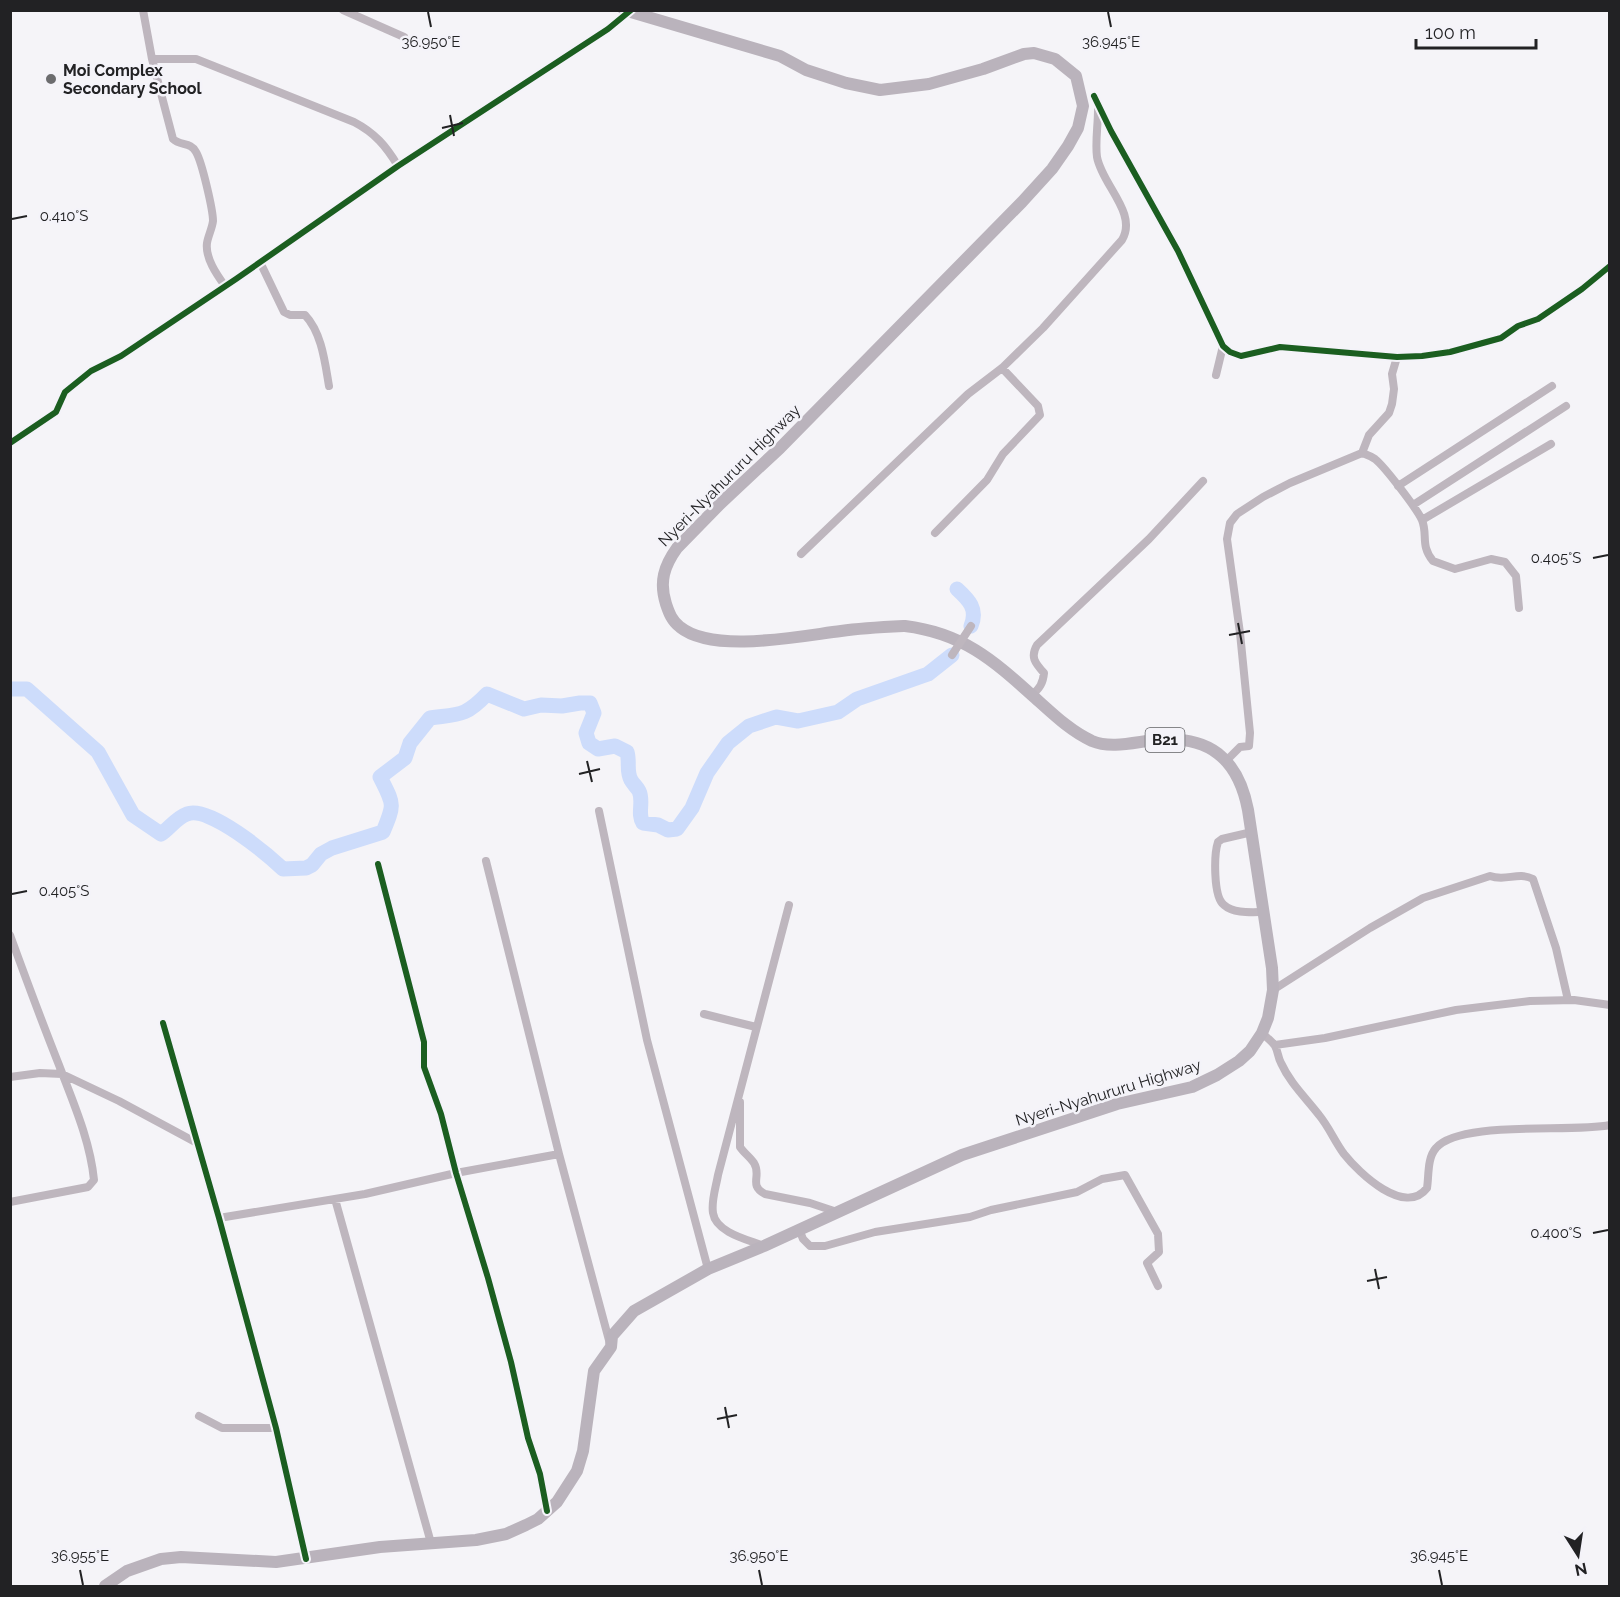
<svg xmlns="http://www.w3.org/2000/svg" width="1620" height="1597" font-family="Raleway,sans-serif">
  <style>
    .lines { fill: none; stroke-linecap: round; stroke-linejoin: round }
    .river { stroke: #cddcfb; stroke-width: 15 }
    .minor { stroke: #beb6be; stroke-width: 8 }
    .highway { stroke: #bab3bc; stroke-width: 12 }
    .minor-bridge { stroke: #beb6be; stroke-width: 8 }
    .cycleway-casing { stroke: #f4f3f9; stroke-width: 10 }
    .cycleway { stroke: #1b5e20; stroke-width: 6 }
    .ticks { fill: none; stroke: #222224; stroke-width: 2 }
    .poi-dot { fill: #6c6c6e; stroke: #f4f3f9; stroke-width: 2 }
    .labels { text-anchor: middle; stroke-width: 5; stroke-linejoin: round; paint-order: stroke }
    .shield { fill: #f4f3f9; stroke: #616164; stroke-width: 1.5 }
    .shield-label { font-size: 15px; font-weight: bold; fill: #222224 }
    .poi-label { font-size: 16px; font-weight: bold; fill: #222224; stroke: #f4f3f9; text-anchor: start }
    .street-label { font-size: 16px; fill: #222224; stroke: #f4f3f9 }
    .ticks-label { font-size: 15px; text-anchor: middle; fill: #222224; stroke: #f4f3f9; stroke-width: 5; stroke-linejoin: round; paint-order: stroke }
  </style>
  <rect width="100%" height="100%" fill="#f5f4f8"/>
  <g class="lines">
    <path class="river" d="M957,589C969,600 978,609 971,626
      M10,689H27L98,752L133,815L161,834C170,828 176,818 187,814C209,805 267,854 283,869L306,868L312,865L321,854L332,848L383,832C395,803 394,805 380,777L405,758L410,743L430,718C459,714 465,717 487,694L524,709L541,705L562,706L580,703H590L594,713L586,733L589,743L598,749L615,746L627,752C630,762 626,771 631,780C633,784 637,787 639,791C644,801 637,814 643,823L658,825L668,830L677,829L692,808L707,773L728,743L749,726L776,717L798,721L838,712L857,699L928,674L952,655"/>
    <path class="minor" d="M143,10L152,59H196L354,122C375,133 386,146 398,166
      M343,10L404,37
      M152,59L173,139C180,146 191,142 196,152C202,162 213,210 213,221C212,229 208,236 207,243C205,258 217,275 225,286
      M1094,96L1111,131L1178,251L1223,346L1230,352L1241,356L1280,347L1397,357L1422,356L1450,352L1501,338L1518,326L1538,319L1582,289L1610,266
      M260,262L284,312L290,315H305C322,333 325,363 329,386
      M1397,357L1392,374L1394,389L1392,404L1389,413L1369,435L1362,453C1367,455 1371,456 1375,459C1385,467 1417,509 1422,520C1428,535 1420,545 1433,561L1455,569L1491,559L1505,562L1516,576L1519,608
      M1216,375L1223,346
      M10,443L56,412L65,392L91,371L121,356L236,279L398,166L608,29L631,10
      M1398,486L1552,386
      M1413,505L1566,406
      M1422,520L1551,444
      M935,533L987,480L1003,454L1040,415L1038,406L1002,368
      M801,554L968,394L1002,368L1043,328L1122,240C1138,213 1102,185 1097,157C1095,142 1098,126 1098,110
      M1032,695C1040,688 1043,683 1044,673C1035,663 1030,657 1037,645L1149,539L1203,481
      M1226,761L1240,747L1249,746L1250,733L1240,633L1227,539L1230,523L1237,514L1263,497L1290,483L1362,453
      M599,811L647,1040L708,1269
      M1252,832L1222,839L1218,842C1214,854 1213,897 1224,905C1234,914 1252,912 1265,912
      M486,861L559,1154L610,1344
      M378,864L424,1042V1067L441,1114L456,1173L488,1278L511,1362L528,1438L540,1474L547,1511
      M10,935C26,979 42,1022 59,1065C73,1102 90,1140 94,1180L88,1187L10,1202
      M1273,990L1370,928L1423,898L1490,876C1506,882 1518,871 1533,879L1556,948L1568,1000
      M704,1014L756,1027
      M163,1023L219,1218L276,1428L306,1559
      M1262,1033C1266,1037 1272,1041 1275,1046C1278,1051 1278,1058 1281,1063C1290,1083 1306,1098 1319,1115C1329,1127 1335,1142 1344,1154C1359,1173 1405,1217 1427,1188C1429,1176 1427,1158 1436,1148C1460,1120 1570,1133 1610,1125
      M1275,1045L1325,1038L1456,1010L1530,1001L1574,1000L1610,1005
      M10,1077L40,1073L62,1074L119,1101L197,1143
      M740,1102V1147C744,1153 750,1157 754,1163C762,1176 748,1185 765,1194L810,1203L837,1212
      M335,1199L431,1543
      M219,1218L365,1194L456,1173L559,1154
      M799,1229L803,1239L810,1246H825L875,1232L970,1217L991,1210L1077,1192L1102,1179L1125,1175L1158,1234L1159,1252L1147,1263L1158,1286
      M764,1246C749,1240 716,1233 713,1213C711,1201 716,1187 718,1175L789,905
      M199,1416L222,1428H276"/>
    <path class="highway" d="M105,1586L127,1571L161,1559L181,1557L276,1562L380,1547L476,1540L506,1534L526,1525L538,1519L557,1502L577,1471L583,1451L594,1371L611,1347L612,1336L634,1311L708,1269L764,1246L962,1155L1117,1104L1192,1087L1217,1075L1239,1061L1250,1051L1262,1033L1268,1018L1273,990L1272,968L1248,810C1238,758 1209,735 1155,740C1135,742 1111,749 1092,741C1070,731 1052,713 1034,697C992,659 962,633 905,626C884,627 862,628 841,631C800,636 713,654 680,627C672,621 669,613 666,604C659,582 664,566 677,548L721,503L780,448L1022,202L1052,169L1068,146L1078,128L1083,106L1076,76L1055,59L1034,53L1024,54L983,69L929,84L880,90L846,83L806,70L780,56L624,10"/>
    <path class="minor-bridge" d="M952,655L971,626"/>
    <defs>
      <path id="cycleway" d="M1094,96L1111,131L1178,251L1223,346L1230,352L1241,356L1280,347L1397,357L1422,356L1450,352L1501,338L1518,326L1538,319L1582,289L1610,266
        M10,443L56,412L65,392L91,371L121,356L236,279L398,166L608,29L631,10
        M378,864L424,1042V1067L441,1114L456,1173L488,1278L511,1362L528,1438L540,1474L547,1511
        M163,1023L219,1218L276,1428L306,1559"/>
    </defs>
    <use href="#cycleway" class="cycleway-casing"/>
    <use href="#cycleway" class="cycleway"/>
  </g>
  <path class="ticks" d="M428,12L431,27M1108,12L1111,27M450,115L454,136M442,128L463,123M12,219L27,216M1593,558L1608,555M1238,623L1242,644M1229,635L1250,631M587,761L592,782M579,774L600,769M12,894L27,891M1593,1233L1608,1230M1375,1269L1379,1289M1367,1281L1387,1277M725,1407L729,1428M717,1419L737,1415M80,1570L83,1585M759,1570L762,1585M1439,1570L1442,1585"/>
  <circle class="poi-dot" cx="51" cy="79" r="6"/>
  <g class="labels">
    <rect class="shield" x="1145.5" y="728" width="39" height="24" rx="4.5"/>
    <g class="shield-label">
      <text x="1165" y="745">B21</text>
    </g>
    <g class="poi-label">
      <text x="63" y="76">Moi Complex<tspan x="63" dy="18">Secondary School</tspan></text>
    </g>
    <g class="street-label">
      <text transform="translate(729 475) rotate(-45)" y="6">Nyeri-Nyahururu Highway</text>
      <text transform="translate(1108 1092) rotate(-17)" y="6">Nyeri-Nyahururu Highway</text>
    </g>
  </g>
  <g class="ticks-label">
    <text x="431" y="47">36.950°E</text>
    <text x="1111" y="47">36.945°E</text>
    <text x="64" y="221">0.410°S</text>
    <text x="1556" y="563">0.405°S</text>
    <text x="64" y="896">0.405°S</text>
    <text x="1556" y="1238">0.400°S</text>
    <text x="80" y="1561">36.955°E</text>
    <text x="759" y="1561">36.950°E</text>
    <text x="1439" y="1561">36.945°E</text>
  </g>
  <rect width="1620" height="1597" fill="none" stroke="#222224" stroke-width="24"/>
  <g transform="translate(1578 1555) rotate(168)" stroke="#f4f3f9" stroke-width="4.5" paint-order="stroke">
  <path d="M0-4.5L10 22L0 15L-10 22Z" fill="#222224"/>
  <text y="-9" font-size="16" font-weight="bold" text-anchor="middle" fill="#222224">N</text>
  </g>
  <path d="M1416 39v9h120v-9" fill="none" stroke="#222224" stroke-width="3"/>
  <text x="1425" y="39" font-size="18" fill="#222224" stroke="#f4f3f9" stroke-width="4.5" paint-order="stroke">100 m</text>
</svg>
